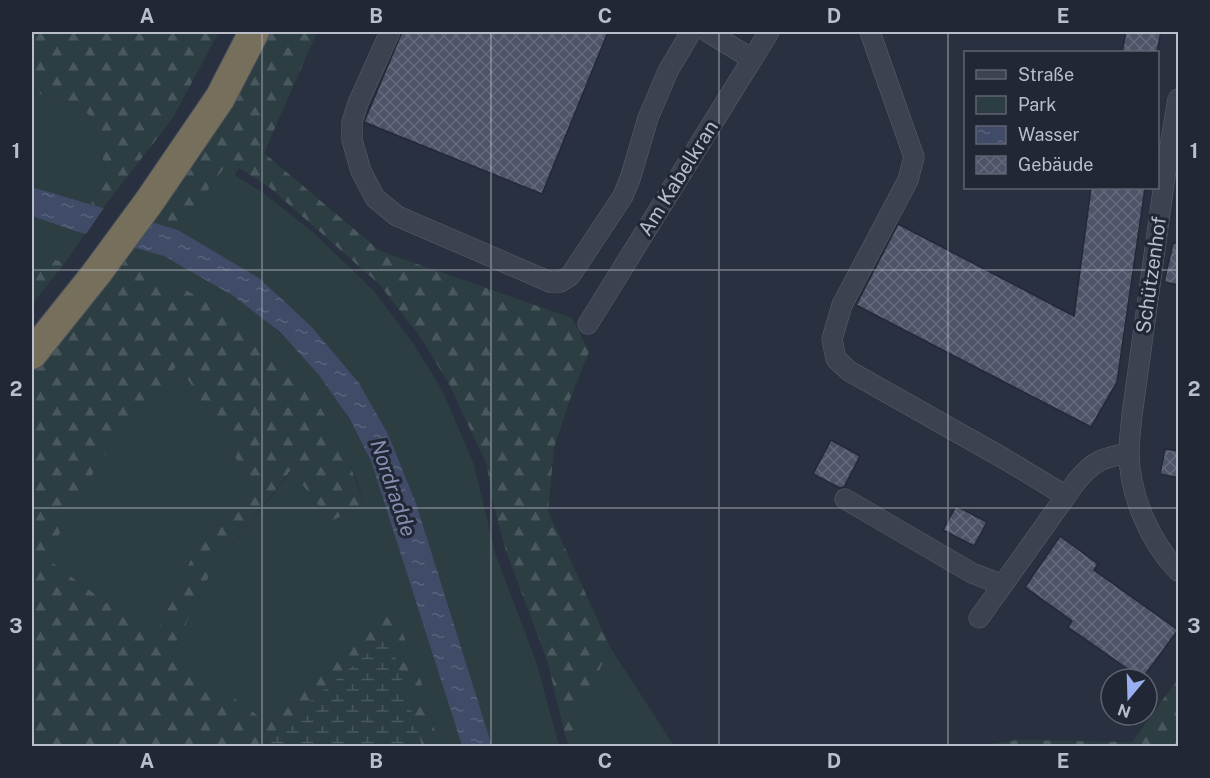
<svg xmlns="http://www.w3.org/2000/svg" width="1210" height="778" font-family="'Public Sans',sans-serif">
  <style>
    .green { fill: #2c3e42 }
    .forest { fill: url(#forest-firs); fill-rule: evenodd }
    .wetland { fill: url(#wetland-marsh) }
    .water { fill: url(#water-ripples) }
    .pier { fill: #293040 }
    .building { fill: url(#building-cross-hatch); stroke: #242938; stroke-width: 1.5 }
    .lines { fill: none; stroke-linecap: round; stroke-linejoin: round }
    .minor-casing { stroke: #5b606e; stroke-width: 21 }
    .highway-casing { stroke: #484d5b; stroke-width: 32 }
    .minor { stroke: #3d4250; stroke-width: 20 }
    .highway { stroke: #756f5b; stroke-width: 30 }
    .grid { fill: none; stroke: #babeca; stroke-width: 1.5; stroke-opacity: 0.55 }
    .labels { text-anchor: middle; stroke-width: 6; stroke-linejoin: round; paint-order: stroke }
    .street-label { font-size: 20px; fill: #babeca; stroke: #222736 }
    .water-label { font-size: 21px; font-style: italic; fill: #8490af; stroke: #222736 }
    .neatline { fill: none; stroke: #babeca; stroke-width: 2 }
    .grid-label { font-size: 20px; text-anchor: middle; font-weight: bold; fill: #babeca }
  </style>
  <defs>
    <pattern id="forest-firs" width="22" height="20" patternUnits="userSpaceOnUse" patternTransform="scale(1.5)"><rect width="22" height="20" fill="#2c3e42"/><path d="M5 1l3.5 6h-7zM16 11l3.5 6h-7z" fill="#48585c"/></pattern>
    <pattern id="wetland-marsh" width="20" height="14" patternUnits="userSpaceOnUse" patternTransform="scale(1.5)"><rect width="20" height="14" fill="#2c3e42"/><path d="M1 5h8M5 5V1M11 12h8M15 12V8" fill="none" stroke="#48585c"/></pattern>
    <pattern id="water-ripples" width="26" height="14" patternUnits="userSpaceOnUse" patternTransform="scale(1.5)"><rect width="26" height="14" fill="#404b68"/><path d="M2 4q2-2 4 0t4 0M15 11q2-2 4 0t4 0" fill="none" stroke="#5a637c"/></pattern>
    <pattern id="building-cross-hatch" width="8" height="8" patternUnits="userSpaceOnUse" patternTransform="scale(1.5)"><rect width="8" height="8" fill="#4d5467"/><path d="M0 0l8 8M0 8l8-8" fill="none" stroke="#656b7b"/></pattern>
  </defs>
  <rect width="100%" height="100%" fill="#293040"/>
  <path class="green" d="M32,92L77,104L89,115L107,174L91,204L32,187Z
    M227,164L237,171L235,175L266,195L314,233L374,291L413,343L442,390L474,464L495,553L537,664L559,746H492L416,503L388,434L359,383L311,326L259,278L178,230Z
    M32,216L85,234L65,263L32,253Z
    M131,246C142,249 155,251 166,257C224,285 278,324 319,374C340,400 356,431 371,461L462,746H439L421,681L391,602L261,719L172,652L213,568L292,470L331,521L364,504L356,478L333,431L220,311L123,257Z
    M178,363L233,450L246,488L193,555L154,638L45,558L100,461Z
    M610,647L674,746H569L567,742Z"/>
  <path class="forest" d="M32,32H219L172,119L103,208L91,204L107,173L89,115L77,104L32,92Z
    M264,32H317L264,153L380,251L572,318L589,352L570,399L554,448L548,511L610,647L567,742L547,660L506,551L492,500L487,465L449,384L421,338L379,284L269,187L239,168L237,171L227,164L178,230L153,223L203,144Z
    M32,253L65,263L32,304Z
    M123,257C184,286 260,330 302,383C331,418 351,462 364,505L331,521L291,470L213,568L172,652L261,718L391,602L421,681L439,746H32V371ZM178,364L233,450L246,488L193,555L154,638L46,558L100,461Z
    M1178,679V746H978L1018,740L1132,742Z"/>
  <path class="wetland" d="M389,636L422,746H258L260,743Z"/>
  <path class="water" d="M32,187L178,230L259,278L311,326L359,383L388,434L416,503L492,746H462L371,461L349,418L319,375L280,332L232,295L164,256L75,231L32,216Z"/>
  <path class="pier" d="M106,205L149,218L127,248L84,237Z"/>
  <path class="building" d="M402,32H608L542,194L364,122Z
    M1126,32H1161L1157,52H1122Z
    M1091,188H1145L1117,382L1091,427L856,305L898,224L1074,316Z
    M1173,243H1179V285L1164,282Z
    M831,440L860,456L844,487L840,488L813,474Z
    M1165,449L1179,451V478L1160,474Z
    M956,506L987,522L974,546L943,530Z
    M1060,536L1098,564L1094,570L1178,630L1142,679L1068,627L1072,621L1025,587Z"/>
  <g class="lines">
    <defs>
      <path id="minor" d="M390,32L358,103L352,122V140L361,171L375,198L397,216L550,282H560L570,276L623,196L631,176L648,118L668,71L691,32
        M708,32L752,59
        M870,32L914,157L908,180L842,305L832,339L836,359L849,371L1003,458L1066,496
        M1178,99L1165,176L1132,415C1131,427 1129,440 1129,452C1129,494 1150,542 1178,571
        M588,324L769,32
        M845,499L972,573L1003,585
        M979,618L1076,482C1094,460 1102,458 1129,453"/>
      <path id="highway" d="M32,354L96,274L149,202L220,98L254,32"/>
    </defs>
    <use href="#minor" class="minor-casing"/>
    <use href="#highway" class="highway-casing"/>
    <use href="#minor" class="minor"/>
    <use href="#highway" class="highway"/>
  </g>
  <path class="grid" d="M262,32V746M491,32V746M719,32V746M948,32V746M32,270H1178M32,508H1178"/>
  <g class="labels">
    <g class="street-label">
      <text transform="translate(678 178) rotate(-58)" y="7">Am Kabelkran</text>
      <text transform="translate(1151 275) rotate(-82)" y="7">Schützenhof</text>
    </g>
    <g class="water-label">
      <text transform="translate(393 488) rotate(71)" y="7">Nordradde</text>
    </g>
  </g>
  <rect width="1210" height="778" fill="none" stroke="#222736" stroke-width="66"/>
  <rect x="964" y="51" width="195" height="138" fill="#222736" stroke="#5f6371" stroke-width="1.5"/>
  <rect x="976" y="70" width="30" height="9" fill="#3d4250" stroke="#5f6371" stroke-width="1.5"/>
  <text x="1018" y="81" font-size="18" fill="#babeca">Straße</text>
  <rect x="976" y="96" width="30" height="18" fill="#2c3e42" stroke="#5f6371" stroke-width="1.5"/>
  <text x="1018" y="111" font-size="18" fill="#babeca">Park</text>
  <rect x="976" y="126" width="30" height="18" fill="url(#water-ripples)" stroke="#5f6371" stroke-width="1.5"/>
  <text x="1018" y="141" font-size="18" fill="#babeca">Wasser</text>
  <rect x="976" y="156" width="30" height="18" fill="url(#building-cross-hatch)" stroke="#5f6371" stroke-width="1.5"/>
  <text x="1018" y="171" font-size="18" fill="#babeca">Gebäude</text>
  <g transform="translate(1129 697) rotate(199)"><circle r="28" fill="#222736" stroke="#5f6371" stroke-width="1.5"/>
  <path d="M0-4.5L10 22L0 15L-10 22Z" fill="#99aff0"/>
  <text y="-9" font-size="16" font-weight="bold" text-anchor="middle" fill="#babeca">N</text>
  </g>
  <rect x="33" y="33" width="1144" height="712" class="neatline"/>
  <g class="grid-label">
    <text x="147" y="23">A</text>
    <text x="376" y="23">B</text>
    <text x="605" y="23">C</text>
    <text x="834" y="23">D</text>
    <text x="1063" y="23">E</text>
    <text x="16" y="158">1</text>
    <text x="1194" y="158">1</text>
    <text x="16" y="396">2</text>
    <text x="1194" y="396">2</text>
    <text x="16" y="633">3</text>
    <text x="1194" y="633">3</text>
    <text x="147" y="768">A</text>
    <text x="376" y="768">B</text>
    <text x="605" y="768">C</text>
    <text x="834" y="768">D</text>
    <text x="1063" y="768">E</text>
  </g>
</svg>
